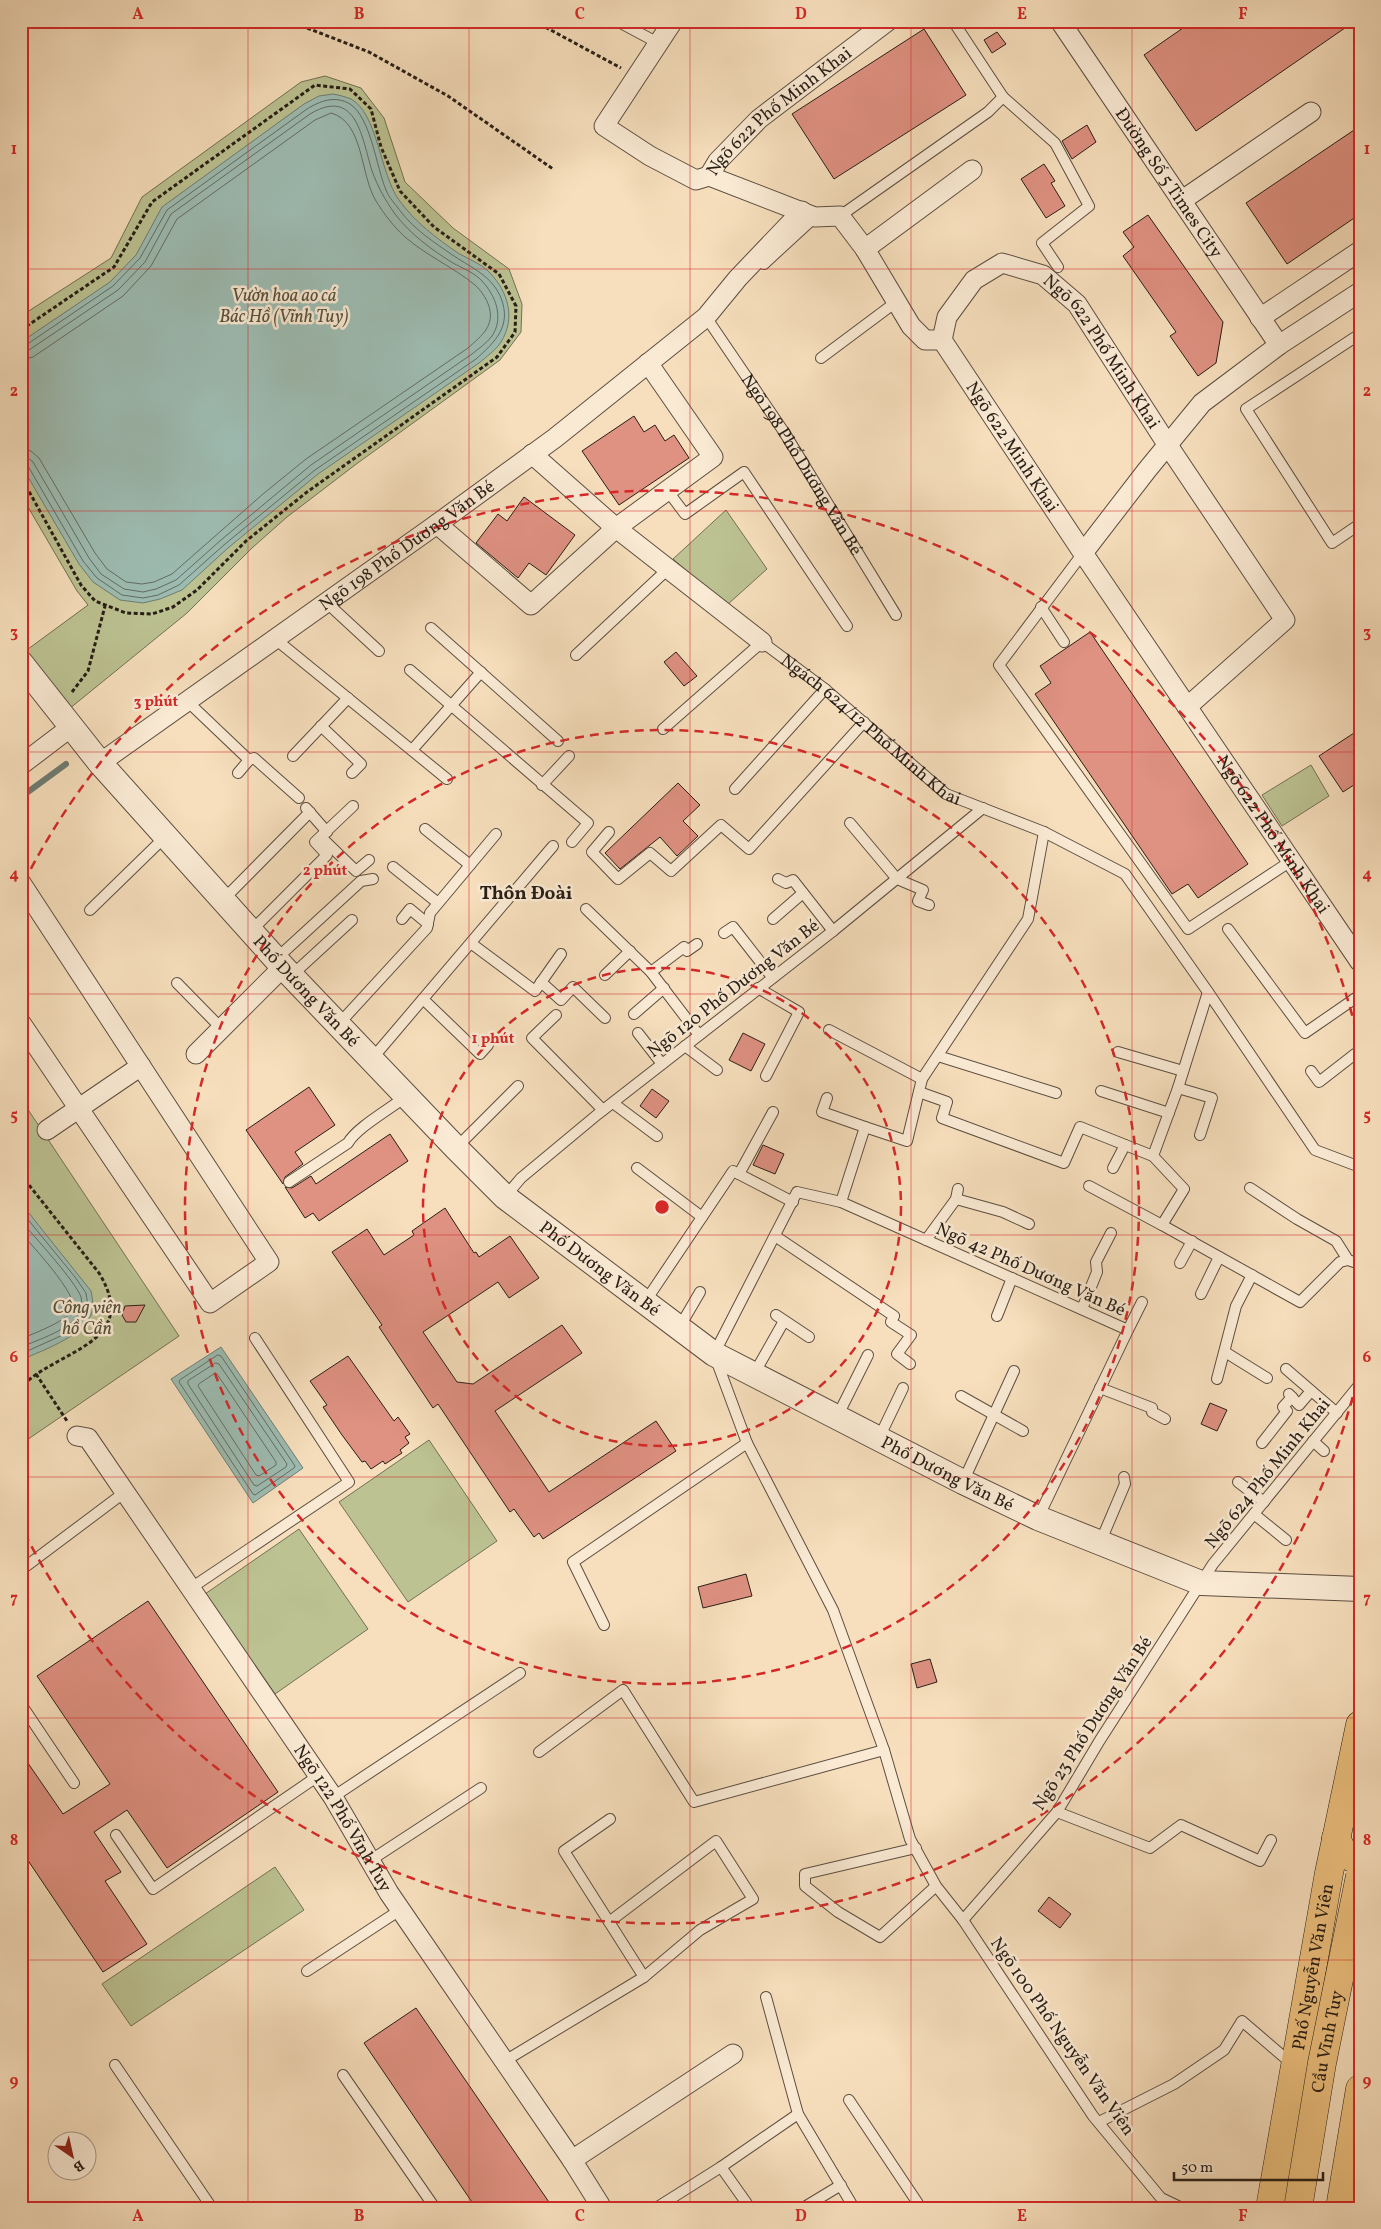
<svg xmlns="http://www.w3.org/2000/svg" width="1381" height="2229" font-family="Vollkorn,serif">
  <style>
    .green { fill: #bcc292; stroke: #727054 }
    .water { fill: #9dbcb2; stroke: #6e7d74 }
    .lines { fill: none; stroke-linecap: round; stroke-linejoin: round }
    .shore { stroke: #626d64; stroke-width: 1 }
    .stream { stroke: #6e7d74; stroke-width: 6 }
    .building { fill: #df9182; stroke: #281e16 }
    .service-casing { stroke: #5c4e40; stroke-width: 12 }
    .minor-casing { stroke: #5c4e40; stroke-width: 21 }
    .tertiary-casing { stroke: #5c4e40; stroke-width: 26 }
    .primary-casing { stroke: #281e16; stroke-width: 29 }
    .trunk-casing { stroke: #281e16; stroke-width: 29 }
    .path { stroke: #281e16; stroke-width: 3; stroke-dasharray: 4 2.5; stroke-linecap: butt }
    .service { stroke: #faead4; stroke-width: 10 }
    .minor { stroke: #faead4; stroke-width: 19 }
    .tertiary { stroke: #faead4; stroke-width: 24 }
    .primary { stroke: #ecc07e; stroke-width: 28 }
    .trunk { stroke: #ecc07e; stroke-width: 28 }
    .trunk-bridge-casing { stroke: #281e16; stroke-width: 29; stroke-linecap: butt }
    .trunk-bridge { stroke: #ecc07e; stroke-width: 28 }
    .grid { fill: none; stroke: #d62828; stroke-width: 1; stroke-opacity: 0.55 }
    .ring { fill: none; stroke: #d62828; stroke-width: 2.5; stroke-dasharray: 9 6 }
    .labels { text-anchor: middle; stroke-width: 5; stroke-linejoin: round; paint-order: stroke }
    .street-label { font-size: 18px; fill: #281e16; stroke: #faead4 }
    .park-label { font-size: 18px; font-style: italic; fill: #544f3b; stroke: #faead4 }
    .neighbourhood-label { font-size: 19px; font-weight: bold; fill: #281e16; stroke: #faead4 }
    .centre { fill: #d62828; stroke: #faead4; stroke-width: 2.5 }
    .ring-label { font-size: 15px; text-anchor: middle; font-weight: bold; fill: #d62828; stroke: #faead4; stroke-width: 5; stroke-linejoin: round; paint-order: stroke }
    .neatline { fill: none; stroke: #d62828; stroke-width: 2 }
    .grid-label { font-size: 16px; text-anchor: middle; font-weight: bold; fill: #d62828 }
  </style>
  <rect width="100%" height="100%" fill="#f7dfbd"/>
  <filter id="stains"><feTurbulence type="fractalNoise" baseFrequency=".004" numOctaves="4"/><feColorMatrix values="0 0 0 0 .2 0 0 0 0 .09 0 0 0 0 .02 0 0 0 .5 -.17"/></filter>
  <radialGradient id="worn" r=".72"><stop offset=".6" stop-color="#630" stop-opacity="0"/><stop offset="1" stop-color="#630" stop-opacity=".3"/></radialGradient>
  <path class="green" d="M325,76L361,88L384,118L405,182L453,228L509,269L522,304L521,332L500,360L355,465L287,517L252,548L187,613L69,709L24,652L88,605L77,591L21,495V316L111,258L142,197L301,82Z
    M726,510L767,569L727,605L673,559Z
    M1311,765L1329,796L1282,826L1262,795Z
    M21,1099L179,1336L21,1444Z
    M429,1440L497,1541L408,1602L339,1502Z
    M299,1529L368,1629L275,1694L205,1594Z
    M275,1867L304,1910L131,2026L102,1984Z"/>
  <path class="water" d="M333,94C339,95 346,97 351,99C378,114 380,174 399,200C415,222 436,238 458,253C468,259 482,264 490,273C508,292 516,318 501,342C496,350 486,357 479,363L318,474L228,548L182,590L160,599L143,603L120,600L93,582L79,564L21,465V342L110,282L136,255L162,207L304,104L319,96Z
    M21,1203L91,1291C92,1296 93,1302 93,1307C91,1334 43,1350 21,1360Z
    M221,1347L303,1468L253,1503L171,1379Z"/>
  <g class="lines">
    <path class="shore" d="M21,346L26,345L113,286L140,258L167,210L307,109C320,101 335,95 350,104C371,118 376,166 386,190C389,198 396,205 401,212C415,230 435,243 454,256C472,268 492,276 501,298C512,326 495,342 476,359L315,470L225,544L179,585L158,595L143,598L122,595L97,578L83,561L28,466L21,463
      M21,352L29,350L118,290L145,262L171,214L310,114C357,86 362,139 372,171C378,187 385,200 395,214C410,234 432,250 453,263C462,268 475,273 482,281C496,296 504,318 492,336C487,343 478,349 472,354L311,465L221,540L176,580L156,589L143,592L124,589L101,574L89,558L33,462L28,458L21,457
      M21,360L33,357L123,296L151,266L177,219L315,120L331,113C364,122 360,175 376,201C384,214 394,227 405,237C427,256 453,267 475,285C481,290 489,302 490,311C493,328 479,338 468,348L306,459L263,494L172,574L154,582L142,584L126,582L107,569L95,553L39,458L31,451L21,449
      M21,1211L75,1277L86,1293L88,1306L85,1317L67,1333L21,1354
      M21,1221C33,1235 76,1282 81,1297C82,1302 82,1307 80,1312C72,1329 38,1340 21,1347
      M21,1233C31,1244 78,1295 73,1308C69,1321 34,1333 21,1339
      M218,1355L221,1356L295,1466L294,1468L255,1495L253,1494L179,1382L180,1380Z
      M216,1363L219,1364L287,1464L286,1467L257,1486L254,1485L188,1384V1381Z
      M214,1374H217L276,1462V1465L259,1476L256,1475L198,1386L199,1384Z"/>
    <path class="stream" d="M21,797L66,764"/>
  </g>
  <path class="building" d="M1193,21H1355L1196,131L1144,55Z
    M924,29L966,95L834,179L792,114Z
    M997,32L1006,44L992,53L984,40Z
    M1087,125L1096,142L1072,159L1062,141Z
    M1360,126V214L1287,264L1246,203Z
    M1044,164L1055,181L1051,183L1065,206L1046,218L1021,179Z
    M1148,215L1223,322L1216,363L1198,376L1170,336L1176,332L1123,256L1134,247L1123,232Z
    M634,416L644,432L655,425L665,441L674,435L689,458L619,505L582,451Z
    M524,497L575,535L546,575L529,563L518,578L476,543L498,514L507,521Z
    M1090,632L1248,864L1198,898L1188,884L1172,894L1035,694L1051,683L1040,666Z
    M676,652L697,676L684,686L664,662Z
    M1360,729V781L1343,792L1319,756Z
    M678,783L700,805L683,821L698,836L677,856L660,837L620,869L605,853Z
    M743,1033L765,1044L751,1071L729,1060Z
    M309,1087L335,1125L295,1152L303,1164L285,1177L283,1184L246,1130Z
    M652,1089L669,1101L656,1118L640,1106Z
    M390,1134L408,1161L319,1221L313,1213L305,1218L285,1187L292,1188L311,1176L316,1184Z
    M763,1145L784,1154L775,1174L753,1165Z
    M445,1208L474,1253L476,1252L479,1257L510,1236L539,1278L509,1298L498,1282L423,1332L457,1382L473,1384L562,1325L582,1353L495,1411L549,1492L656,1421L676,1451L543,1539L539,1533L534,1537L514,1509L510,1512L438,1404L433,1408L379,1327L382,1325L332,1252L367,1229L384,1255L414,1235L412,1231Z
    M145,1305L136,1322H126L122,1315L125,1306Z
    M348,1356L394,1421L398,1417L410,1434L405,1437L409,1443L400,1450L402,1453L385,1464L383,1461L371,1469L365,1461L362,1462L342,1435L323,1407L327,1405L310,1381Z
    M1210,1403L1227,1410L1217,1431L1201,1424Z
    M746,1574L752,1596L703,1608L698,1587Z
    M148,1601L278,1792L167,1868L127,1810L94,1832L121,1872L105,1881L147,1944L103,1972L21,1850V1753L63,1814L110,1784L37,1676Z
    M930,1659L937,1682L917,1688L911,1664Z
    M1049,1897L1071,1914L1060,1928L1038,1911Z
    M416,2008L553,2208H476L364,2043Z"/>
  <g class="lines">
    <defs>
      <g id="service">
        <path d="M617,21L660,44"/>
        <path d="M953,21L1003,97L1055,143L1089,206L1042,243L1058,267"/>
        <path d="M21,30L26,21"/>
        <path d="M840,216L988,112L1003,97"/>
        <path d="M764,264L815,217"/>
        <path id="s1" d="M706,317L784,432L896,615"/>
        <path d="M1360,334L1246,409L1332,543L1360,524"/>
        <path d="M821,358L896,302"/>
        <path d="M667,490L685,514L744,472L847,626"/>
        <path d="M1083,553L999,665L1188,929L1291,861"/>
        <path d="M326,602L379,651"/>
        <path d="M1041,607L1064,642"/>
        <path d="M431,628L558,741"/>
        <path d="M274,638L447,779"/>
        <path d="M576,655L669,568"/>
        <path d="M410,670L588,823L572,842"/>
        <path d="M186,700L249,760L254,758L299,798"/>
        <path d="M321,726L361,764L352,773"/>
        <path id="s2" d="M663,729L762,642L825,689L946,794L1044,832L1125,874L1208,992L1315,1150L1360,1167"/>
        <path d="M412,750L481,672"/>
        <path d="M293,756L348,698"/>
        <path d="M238,773L249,760"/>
        <path d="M542,785L569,756"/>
        <path d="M735,789L825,689"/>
        <path d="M306,808L327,832"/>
        <path d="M850,823L897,879L923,890L918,901L929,905"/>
        <path d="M425,829L470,865"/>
        <path d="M609,832L592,852L618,879L650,853L671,871L721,825L749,849L864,722"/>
        <path d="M321,837L356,871L369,860"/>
        <path d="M393,867L438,903"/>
        <path d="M778,879L786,883L793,880L833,931"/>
        <path d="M223,900L310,812"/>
        <path d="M586,909L651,972L699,1035"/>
        <path d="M90,910L166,836"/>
        <path d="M402,919L410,909L428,924"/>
        <path d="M773,919L803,893"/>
        <path d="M1228,929L1305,1033L1360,995"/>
        <path d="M251,931L327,855L315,842L353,806"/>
        <path d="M724,933L733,927L772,977"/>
        <path d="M472,944L535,991L561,954"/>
        <path d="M276,959L361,881L373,879"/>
        <path d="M651,972L684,947L687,951L697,944"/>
        <path d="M605,975L630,951"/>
        <path d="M291,976L352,920"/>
        <path d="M541,982L561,1000L573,987L605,1018"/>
        <path d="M177,983L222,1029"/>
        <path d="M758,988L799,1012L766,1076"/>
        <path d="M423,999L480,1054L488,1045"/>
        <path d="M634,1014L664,988"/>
        <path d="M556,1015L532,1038L603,1110"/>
        <path d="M337,1026L427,928L430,913L496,834"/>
        <path d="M829,1030L922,1079"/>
        <path d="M638,1033L662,1064"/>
        <path d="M685,1046L717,1070"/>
        <path d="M1118,1052L1183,1071"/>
        <path d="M938,1056L1056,1093"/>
        <path d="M371,1060L553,846"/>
        <path d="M1311,1071L1319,1082L1355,1054L1360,1061"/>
        <path d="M1178,1088L1212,1098L1200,1135"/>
        <path d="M1101,1091L1169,1113"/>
        <path d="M919,1092L947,1102L942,1118L1064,1163L1080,1127L1153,1156L1184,1189L1162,1225L1300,1302L1340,1262L1348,1260L1360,1264"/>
        <path d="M827,1098L822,1112L865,1127"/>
        <path d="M613,1103L657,1136"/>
        <path d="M456,1148L518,1086"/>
        <path d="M1153,1156L1178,1088L1208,992"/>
        <path d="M637,1168L702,1217"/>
        <path d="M1113,1168L1125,1145"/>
        <path d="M739,1174L773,1112"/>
        <path d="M289,1182L348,1143C356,1128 390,1109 405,1097"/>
        <path d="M1089,1186L1162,1225"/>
        <path d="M1250,1188L1297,1219L1336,1241L1348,1260"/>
        <path d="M505,1197L521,1178L598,1114L833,931L983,808"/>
        <path d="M956,1199L1003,1212L1029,1224"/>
        <path d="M841,1202L865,1127L907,1141L922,1079L1028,919L1044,832"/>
        <path d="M775,1236L894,1316L891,1322L911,1335L897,1354L910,1364"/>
        <path d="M926,1240L956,1199L958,1189"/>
        <path d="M1180,1263L1192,1241"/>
        <path d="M1201,1294L1219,1257"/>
        <path d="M645,1302L733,1171L793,1202"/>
        <path d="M1082,1309L1097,1272L1096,1262L1111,1233"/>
        <path d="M776,1315L809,1337"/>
        <path d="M997,1316L1012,1278"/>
        <path d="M679,1328L700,1292"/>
        <path d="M1128,1330L1142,1302"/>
        <path d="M1225,1352L1267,1378"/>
        <path d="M1286,1369L1337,1413"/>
        <path d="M754,1374L784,1321"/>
        <path d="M1217,1379L1236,1306L1252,1275"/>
        <path d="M1100,1388L1152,1408V1412L1165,1419"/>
        <path d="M1289,1394L1299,1405L1311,1391"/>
        <path d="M961,1396L1023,1431"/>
        <path d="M837,1417L868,1355"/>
        <path d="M879,1438L903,1388"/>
        <path d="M1313,1441L1324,1451"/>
        <path d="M1262,1443L1287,1411L1283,1407L1292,1397"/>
        <path d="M963,1482L1014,1371"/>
        <path d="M1238,1482L1264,1502"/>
        <path d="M1254,1514L1286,1540"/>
        <path d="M1038,1518L1128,1330L841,1202L797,1192L714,1354L747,1443L833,1610L884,1750L910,1839L936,1886L963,1920L1093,2116L1161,2198L1182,2208"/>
        <path d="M1100,1543L1125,1484L1124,1477"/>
        <path d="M21,1570L125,1492"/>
        <path d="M191,1588L349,1482L255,1338"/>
        <path d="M604,1625L573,1562L747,1443"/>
        <path d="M21,1704L74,1783"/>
        <path d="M539,1752L623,1690L694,1802L884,1750"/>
        <path d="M333,1797L520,1673"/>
        <path d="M1057,1812L1150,1848L1181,1825L1260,1861L1271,1840"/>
        <path d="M610,1819L564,1851L644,1977"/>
        <path d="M116,1835L153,1889L318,1776"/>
        <path d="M916,1848L805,1874V1886L838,1912L880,1937L936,1886"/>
        <path d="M371,1860L481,1788"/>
        <path d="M963,1920L1057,1812L1100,1740L1213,1564L1360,1384"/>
        <path d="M307,1971L400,1910"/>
        <path d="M503,2062L644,1977L700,1930L753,1899L716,1841L609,1922"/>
        <path d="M115,2065L212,2208"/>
        <path d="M343,2075L435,2208"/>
        <path d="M849,2100L921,2208"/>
        <path d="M798,2114L854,2208"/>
        <path d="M1099,2122L1174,2084L1224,2050L1242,2021L1292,2064"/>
        <path d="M721,2167L750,2208"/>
        <path d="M21,2204L24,2208"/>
        <path d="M656,2208L721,2167L798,2114L766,1997"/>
        <path d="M803,2208L841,2185"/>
      </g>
      <g id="minor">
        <path d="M673,21L604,126L650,156L696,180L709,176"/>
        <path id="s3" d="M1060,21L1279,345"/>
        <path d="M709,176L815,217L840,216L865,249L911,326L925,340H942"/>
        <path id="s4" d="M709,176L718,161L759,119L888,21"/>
        <path d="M1181,201L1311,112"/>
        <path d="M865,249L972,170"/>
        <path d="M1260,318L1360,251"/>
        <path id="s5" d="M942,340L1083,553L1360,962"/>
        <path id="s6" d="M942,340L947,317L974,280L1002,263L1043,275L1077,304L1167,444L1285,620L1187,707"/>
        <path d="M532,454L616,528L762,642"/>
        <path d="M437,524L531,605L616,528L713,457L648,363"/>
        <path d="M1083,553L1147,470L1202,403L1279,345L1360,292"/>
        <path id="s7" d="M100,763L437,524L555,438L706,317L738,278L802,211"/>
        <path d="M21,765L71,727"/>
        <path d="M21,883L269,1262L210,1303L21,1023"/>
        <path d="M196,1054L283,967"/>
        <path d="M47,1130L141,1066"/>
        <path id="s8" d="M77,1436L88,1438L333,1797L389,1893L572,2160L602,2208"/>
        <path d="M572,2160L733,2054"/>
      </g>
      <g id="tertiary">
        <path id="s9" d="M21,663L100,763L283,967L456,1148L505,1197L714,1354L963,1482L1038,1518L1201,1583L1360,1589"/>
      </g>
      <g id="primary">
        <path d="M1336,1838L1343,1853L1360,1862"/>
        <path id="s10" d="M1270,2208L1329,1873L1360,1725"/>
      </g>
      <path id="trunk" d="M1340,2208L1360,2089"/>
    </defs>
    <use href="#service" class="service-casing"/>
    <use href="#minor" class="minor-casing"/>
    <use href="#tertiary" class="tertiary-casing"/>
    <use href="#primary" class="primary-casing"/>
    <use href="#trunk" class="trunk-casing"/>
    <path class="path" d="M289,21L369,52L448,96L553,169
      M534,21L621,68
      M21,330L114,267L152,202L315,85L350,89L371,109L381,147L400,191L434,227L499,274L516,306L515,332L497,357L307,492L246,541L197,590L173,607L152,614L126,613L95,601L81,585L21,477
      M72,692L88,671L105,606
      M21,1175L99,1273C142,1344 58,1349 21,1387
      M36,1374L67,1421"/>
    <use href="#service" class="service"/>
    <use href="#minor" class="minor"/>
    <use href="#tertiary" class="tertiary"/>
    <use href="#primary" class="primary"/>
    <use href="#trunk" class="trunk"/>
    <defs>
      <g id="trunk-bridge">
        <path id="s11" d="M1298,2208L1322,2063L1360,1876"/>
      </g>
    </defs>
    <use href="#trunk-bridge" class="trunk-bridge-casing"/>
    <use href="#trunk-bridge" class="trunk-bridge"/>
  </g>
  <path class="grid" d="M248,21V2208M469,21V2208M690,21V2208M911,21V2208M1132,21V2208M21,269H1360M21,511H1360M21,752H1360M21,994H1360M21,1235H1360M21,1477H1360M21,1718H1360M21,1960H1360"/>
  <g class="ring">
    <circle cx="662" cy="1207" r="239"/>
    <circle cx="662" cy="1207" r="477"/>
    <path d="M1360 1368A716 716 0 0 1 24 1532M24 882A716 716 0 0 1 1360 1046"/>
  </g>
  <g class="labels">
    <g class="street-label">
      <text dy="6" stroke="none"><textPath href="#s4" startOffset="96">Ngõ 622 Phố Minh Khai</textPath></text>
      <text dy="6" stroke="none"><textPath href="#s3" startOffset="195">Đường Số 5 Times City</textPath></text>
      <text dy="6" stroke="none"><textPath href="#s6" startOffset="242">Ngõ 622 Phố Minh Khai</textPath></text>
      <text dy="6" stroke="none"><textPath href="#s5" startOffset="128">Ngõ 622 Minh Khai</textPath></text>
      <text dy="6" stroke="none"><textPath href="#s1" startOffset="176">Ngõ 198 Phố Dương Văn Bé</textPath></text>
      <text dy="6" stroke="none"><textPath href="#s7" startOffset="376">Ngõ 198 Phố Dương Văn Bé</textPath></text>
      <text dy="6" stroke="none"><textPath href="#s2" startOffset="272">Ngách 624/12 Phố Minh Khai</textPath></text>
      <text dy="6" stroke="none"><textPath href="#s5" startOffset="595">Ngõ 622 Phố Minh Khai</textPath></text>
      <text transform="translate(733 988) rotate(-38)" y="6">Ngõ 120 Phố Dương Văn Bé</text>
      <text dy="6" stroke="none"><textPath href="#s9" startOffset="435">Phố Dương Văn Bé</textPath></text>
      <text dy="6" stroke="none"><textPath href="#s9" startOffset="840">Phố Dương Văn Bé</textPath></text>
      <text transform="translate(1031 1269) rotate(24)" y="6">Ngõ 42 Phố Dương Văn Bé</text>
      <text dy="6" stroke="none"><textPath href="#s9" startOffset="1245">Phố Dương Văn Bé</textPath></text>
      <text transform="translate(1267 1473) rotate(-51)" y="6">Ngõ 624 Phố Minh Khai</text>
      <text transform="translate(1092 1723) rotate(-57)" y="6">Ngõ 23 Phố Dương Văn Bé</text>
      <text dy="6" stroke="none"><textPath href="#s8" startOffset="469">Ngõ 122 Phố Vĩnh Tuy</textPath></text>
      <text dy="6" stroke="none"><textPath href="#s10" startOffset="245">Phố Nguyễn Văn Viên</textPath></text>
      <text transform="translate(1063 2036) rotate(55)" y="6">Ngõ 100 Phố Nguyễn Văn Viên</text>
      <text dy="6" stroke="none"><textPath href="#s11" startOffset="169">Cầu Vĩnh Tuy</textPath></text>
    </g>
    <g class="park-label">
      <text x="284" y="301">Vườn hoa ao cá<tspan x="284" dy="21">Bác Hồ (Vĩnh Tuy)</tspan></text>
      <text x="87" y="1313">Công viên<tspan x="87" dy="21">hồ Cần</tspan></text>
    </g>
    <g class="neighbourhood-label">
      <text x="526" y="899">Thôn Đoài</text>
    </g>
  </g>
  <circle cx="662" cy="1207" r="8" class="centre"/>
  <g class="ring-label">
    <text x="156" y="706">3 phút</text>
    <text x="325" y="875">2 phút</text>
    <text x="493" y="1043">1 phút</text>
  </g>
  <rect width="1381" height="2229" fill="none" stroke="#f7dfbd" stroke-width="55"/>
  <g transform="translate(72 2156) rotate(146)"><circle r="24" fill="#faead4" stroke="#a69888"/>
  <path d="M0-4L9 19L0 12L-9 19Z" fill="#8f2418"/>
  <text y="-8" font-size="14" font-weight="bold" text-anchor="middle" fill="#281e16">B</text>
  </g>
  <path d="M1174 2172v8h149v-8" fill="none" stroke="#281e16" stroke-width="2.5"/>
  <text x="1181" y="2172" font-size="15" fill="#281e16" stroke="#faead4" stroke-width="4" paint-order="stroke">50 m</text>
  <rect x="28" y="28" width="1326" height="2174" class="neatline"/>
  <g class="grid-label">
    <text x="138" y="19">A</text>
    <text x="359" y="19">B</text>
    <text x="580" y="19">C</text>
    <text x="801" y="19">D</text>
    <text x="1022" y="19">E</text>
    <text x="1243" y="19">F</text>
    <text x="14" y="154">1</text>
    <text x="1367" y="154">1</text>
    <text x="14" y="396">2</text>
    <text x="1367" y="396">2</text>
    <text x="14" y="637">3</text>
    <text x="1367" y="637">3</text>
    <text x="14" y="879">4</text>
    <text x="1367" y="879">4</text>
    <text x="14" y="1120">5</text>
    <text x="1367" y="1120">5</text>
    <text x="14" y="1362">6</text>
    <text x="1367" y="1362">6</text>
    <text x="14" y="1603">7</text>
    <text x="1367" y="1603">7</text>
    <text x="14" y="1845">8</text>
    <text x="1367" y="1845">8</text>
    <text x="14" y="2086">9</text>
    <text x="1367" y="2086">9</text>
    <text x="138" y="2221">A</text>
    <text x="359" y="2221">B</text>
    <text x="580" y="2221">C</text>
    <text x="801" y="2221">D</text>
    <text x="1022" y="2221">E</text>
    <text x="1243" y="2221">F</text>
  </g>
  <rect width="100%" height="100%" filter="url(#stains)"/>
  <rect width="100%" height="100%" fill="url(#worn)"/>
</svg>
